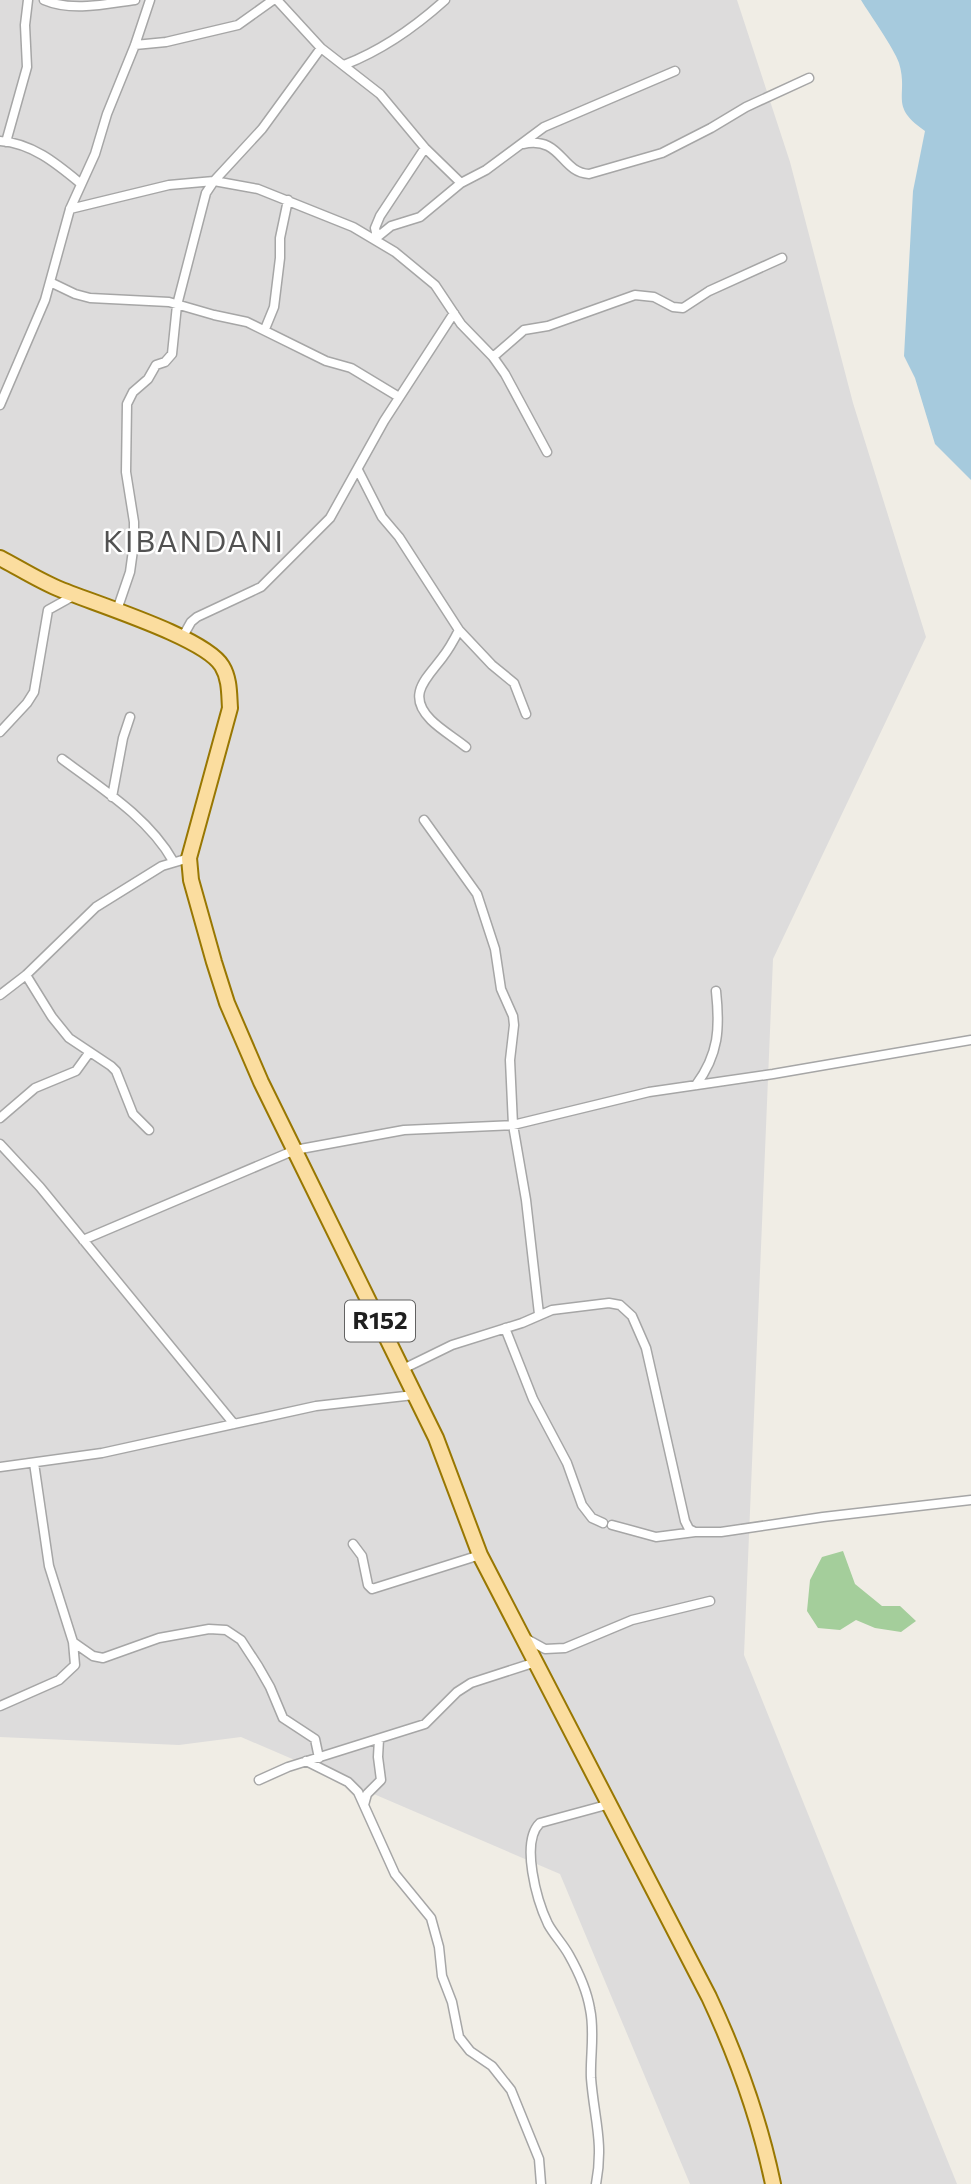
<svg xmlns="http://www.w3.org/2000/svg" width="971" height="2184" font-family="Commissioner,sans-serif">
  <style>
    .residential { fill: #dddcdc }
    .forest { fill: #a4ce9b }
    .water { fill: #a6cadd }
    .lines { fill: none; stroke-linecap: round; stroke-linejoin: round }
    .street-casing { stroke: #a6a6a6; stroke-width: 11 }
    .primary-casing { stroke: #987702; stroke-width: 18 }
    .street { stroke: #fff; stroke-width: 8 }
    .primary { stroke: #fbdd9f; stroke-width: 14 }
    .labels { text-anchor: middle; stroke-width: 5; stroke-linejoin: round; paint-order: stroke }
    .shield { fill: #fff; stroke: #626262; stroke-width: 2 }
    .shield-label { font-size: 24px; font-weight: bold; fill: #1f1f1f }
    .quarter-label { font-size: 30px; letter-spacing: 2px; fill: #525252; stroke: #fff }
  </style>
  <rect width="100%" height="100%" fill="#f0ede5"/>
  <path class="residential" d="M0,0H737L790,162L853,403L926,637L773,959L744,1655L957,2184H690L560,1874L241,1737L179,1745L0,1737Z"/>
  <path class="forest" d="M843,1551L855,1584L882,1606H900L916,1621L901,1632L875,1628L856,1620L840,1630L818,1628L807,1611L810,1580L822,1557Z"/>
  <path class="water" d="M861,0H971V480L935,444L915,378L904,356L913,191L925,131C888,106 909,96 899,63C894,48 870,15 861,0Z"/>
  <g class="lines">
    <defs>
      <path id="street" d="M44,0C72,12 106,4 135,0
        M277,0L321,48L380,94L425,148L461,183
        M135,45L166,42L238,25L273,0
        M344,65C383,50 414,28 445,0
        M0,141C32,143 57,164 80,183
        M6,142L27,67L25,25L28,0
        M523,144C562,136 560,172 589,174L662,153L711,128L746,107L809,78
        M70,209L169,185L214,181L258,189L353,227L395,252L435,285L461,324L493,357L505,374L547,452
        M377,237L375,228L380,216L425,148
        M375,239L391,226L420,217L461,183L486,170L544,127L675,71
        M50,282L75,294L90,298L169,302L214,315L247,322L326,361L351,368L399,397
        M265,329L274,307L280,258V238L288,200
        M493,357L524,330L548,326L635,295L654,297L673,307L683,308L709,291L782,258
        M0,405L45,300L70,209L95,154L107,114L135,45L150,0
        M358,470L382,517L399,537L459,630L492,665L514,683L526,714
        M117,610L130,572L134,543V522L126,472L127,404L133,392L148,379L156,365L165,362L172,354L177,305L206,193L214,181L262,129L321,48
        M459,630C454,640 449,649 442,658C426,679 406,695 431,720C441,730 455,738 466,747
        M182,638L191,622L197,617L261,587L330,518L384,421L454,313
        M0,732L27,703L34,692L48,610L75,595
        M62,759C101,788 149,818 173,861
        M112,797L123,738L130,717
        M424,820L477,894L495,949L501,989L513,1016L514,1025L510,1060L513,1125L526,1200L539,1314
        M26,975L52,1017L69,1038L111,1066L116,1071L133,1114L149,1130
        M0,995L26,975L96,907L162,866L189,858
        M696,1085C719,1054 720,1028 716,991
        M0,1118L35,1088L76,1071L89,1053
        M0,1144L40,1187L234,1424
        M83,1240L295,1150L404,1130L513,1125L649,1092L773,1074L971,1040
        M505,1328L533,1399L567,1463L582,1505L592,1518L603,1523
        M403,1369L452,1345L522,1323L552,1310L609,1303L620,1305L632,1316L646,1348L685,1521L689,1529L695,1532H721L823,1517L971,1500
        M0,1467L102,1453L316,1406L414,1395
        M612,1525L656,1537L695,1532
        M353,1544L362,1556L368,1585L372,1589L480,1555
        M525,1638L545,1649L565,1648L632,1620L710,1601
        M73,1642L93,1656L103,1658L159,1638L209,1629L226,1630L241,1640L258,1666L270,1687L283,1718L315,1739L319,1758
        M0,1706L59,1680L75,1665L73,1642L49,1566L34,1463
        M306,1761L348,1782L358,1792L395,1874L431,1918L439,1947L442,1976L452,2002L459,2037L470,2051L492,2066L511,2090L539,2159L541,2184
        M259,1780L288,1767L425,1724L457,1692L471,1683L536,1662
        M364,1805L367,1794L381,1780L378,1757L379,1739
        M596,2184C604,2142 594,2118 591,2078C590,2056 595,2032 590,2009C587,1991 578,1971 569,1955C563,1944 554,1935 548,1924C537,1901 520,1842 540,1823L610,1804"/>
      <path id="primary" d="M0,558C19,568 38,580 57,588C92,603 205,637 222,666C230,679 229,695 230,708L189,858L191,880L214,962L227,1003L261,1082L436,1438L480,1555L709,1997C738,2059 759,2117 773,2184"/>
    </defs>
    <use href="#street" class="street-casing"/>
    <use href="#primary" class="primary-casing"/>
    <use href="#street" class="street"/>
    <use href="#primary" class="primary"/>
  </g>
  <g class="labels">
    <rect class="shield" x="345" y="1300.5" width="70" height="41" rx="5"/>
    <g class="shield-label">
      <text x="380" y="1329">R152</text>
    </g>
    <g class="quarter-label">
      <text x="194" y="552">KIBANDANI</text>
    </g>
  </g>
</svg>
